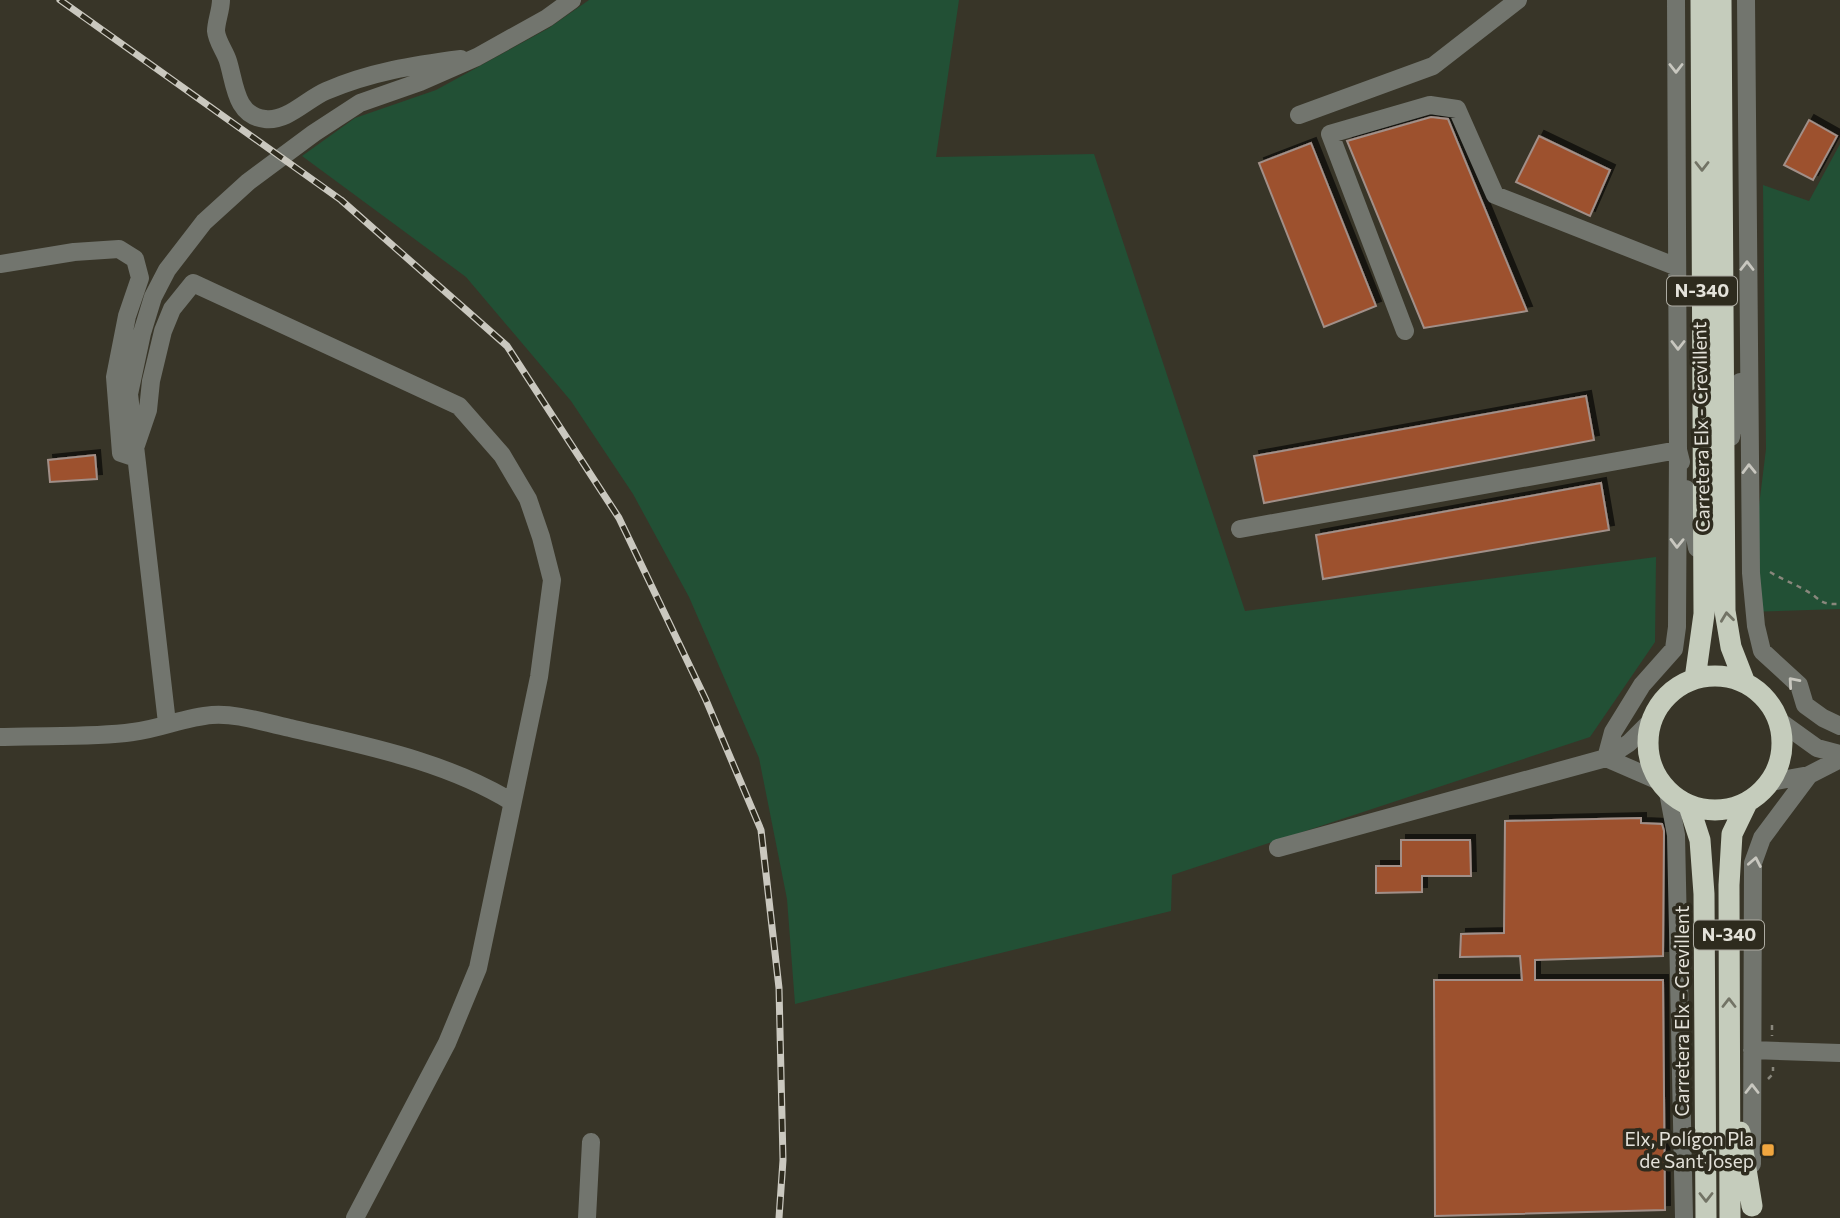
<svg xmlns="http://www.w3.org/2000/svg" width="1840" height="1218" font-family="Commissioner,sans-serif">
  <style>
    .green { fill: #225035 }
    .building { fill: #9d512f; stroke: #a18f88; stroke-width: 2; filter: url(#shadow) }
    .lines { fill: none; stroke-linecap: round; stroke-linejoin: round }
    .path { stroke: #89877c; stroke-width: 2.5; stroke-dasharray: 5 5; stroke-linecap: butt }
    .minor { stroke: #72756e; stroke-width: 18 }
    .highway { stroke: #c5ccbc; stroke-width: 21 }
    .rail-casing { stroke: #cac8bf; stroke-width: 7 }
    .rail { stroke: #2e2b1e; stroke-width: 4.5; stroke-dasharray: 13; stroke-linecap: butt }
    .oneway { stroke: #c8c7bf }
    .oneway2 { stroke: #727365 }
    .poi-dot { fill: #f0a63f; stroke: #2e2b1e; stroke-width: 2.5 }
    .labels { text-anchor: middle; stroke-width: 7; stroke-linejoin: round; paint-order: stroke }
    .shield { fill: #2e2b1e; stroke: #adaba2; stroke-width: 2 }
    .shield-label { font-size: 18px; font-weight: bold; fill: #e4e2da }
    .street-label { font-size: 19px; fill: #e4e2da; stroke: #2e2b1e }
    .poi-label { font-size: 19px; fill: #e4e2da; stroke: #2e2b1e; text-anchor: end }
  </style>
  <defs>
    <filter id="shadow"><feDropShadow dx="5" dy="-5" stdDeviation="0" flood-color="#0009"/></filter>
  </defs>
  <rect width="100%" height="100%" fill="#383528"/>
  <path class="green" d="M589,0H959L936,157L1094,154L1245,611L1656,557L1655,642L1590,737L1172,875L1171,911L795,1004L787,899L759,758L689,597L633,494L571,401L466,277L302,156L355,118L436,90L549,28Z
    M1840,144V609L1746,612L1766,449L1763,185L1809,201Z"/>
  <path class="building" d="M1431,117L1448,119L1527,311L1424,328L1347,141Z
    M1809,120L1837,136L1813,180L1784,165Z
    M1539,136L1610,170L1590,216L1516,182Z
    M1311,143L1376,306L1324,327L1259,163Z
    M1586,396L1594,440L1264,503L1254,456Z
    M95,455L97,479L50,482L48,460Z
    M1601,483L1609,530L1323,579L1316,535Z
    M1641,818V823L1662,824L1664,831L1663,956L1535,960V980H1663L1665,1210L1435,1216L1434,980H1522L1520,956L1460,957L1461,934L1504,933L1505,821Z
    M1401,840H1470L1471,876H1422V892L1376,893V866H1401Z"/>
  <g class="lines">
    <path class="path" d="M1770,572C1781,579 1793,583 1805,590C1821,599 1819,605 1840,604
      M1772,1025V1036
      M1768,1079L1773,1074V1067"/>
    <path class="minor" d="M221,0C221,10 216,22 216,31C217,42 225,51 228,61C235,83 235,116 265,119C287,122 307,99 326,91C370,72 414,65 461,59
      M1676,0L1678,450L1681,462
      M1746,0L1751,573L1756,626L1762,651L1799,685L1805,705L1823,718L1840,726
      M1299,115L1433,66L1518,0
      M0,264L74,252L119,249L135,259L140,278L127,316L115,377L121,453L136,458
      M1405,331L1330,134L1430,105L1457,109L1495,195L1677,267
      M1731,437L1740,382
      M135,448L148,410L151,381L163,331L172,309L193,283L459,406L502,455L528,499L541,537L552,580L539,677L478,968L447,1043L355,1218
      M1686,489L1697,548
      M1240,529L1678,450L1677,627L1674,649L1642,685L1626,711L1613,732L1606,758
      M1778,720L1817,748L1840,754
      M167,723L129,394L142,333L153,297L167,270L204,222L248,182L314,133L360,103L420,82L477,57L547,18L572,0
      M0,737C44,735 90,738 133,732C160,729 185,717 212,715C237,713 265,723 290,728C366,746 445,761 512,802
      M1606,758L1659,781
      M1771,782L1809,775L1840,759
      M1668,792L1676,835L1684,1218
      M1278,848L1606,758L1629,743L1651,721
      M1752,1050L1840,1053
      M1752,1164L1753,863L1762,838L1809,775
      M587,1218L591,1142"/>
    <path class="highway" d="M1721,0L1725,611L1731,647L1745,683
      M1648 743a67 67 0 1 1 134 0a67 67 0 1 1-134 0Z
      M1695,679L1704,614L1701,0
      M1689,806L1700,840L1704,894L1706,1218
      M1740,1132L1752,1206
      M1730,1218L1729,885L1732,834L1747,803"/>
    <defs>
      <path id="rail" d="M60,0L341,200L507,346L619,518L706,700L761,830L779,988L783,1160L779,1218"/>
    </defs>
    <use href="#rail" class="rail-casing"/>
    <use href="#rail" class="rail"/>
  </g>
  <defs><path id="oneway-chevron" d="M-2-3.5L2.5 0L-2 3.5" fill="none" stroke-width="1.6" stroke-linecap="round" stroke-linejoin="round" transform="scale(1.75)"/></defs>
  <g class="oneway">
    <use href="#oneway-chevron" transform="translate(1676 68) rotate(90)"/>
    <use href="#oneway-chevron" transform="translate(1747 266) rotate(-90)"/>
    <use href="#oneway-chevron" transform="translate(1678 345) rotate(90)"/>
    <use href="#oneway-chevron" transform="translate(1749 469) rotate(-91)"/>
    <use href="#oneway-chevron" transform="translate(1677 543) rotate(91)"/>
    <use href="#oneway-chevron" transform="translate(1793 682) rotate(-131)"/>
    <use href="#oneway-chevron" transform="translate(1755 862) rotate(-79)"/>
    <use href="#oneway-chevron" transform="translate(1752 1089) rotate(-90)"/>
  </g>
  <g class="oneway2">
    <use href="#oneway-chevron" transform="translate(1702 166) rotate(90)"/>
    <use href="#oneway-chevron" transform="translate(1727 617) rotate(-97)"/>
    <use href="#oneway-chevron" transform="translate(1729 1003) rotate(-90)"/>
    <use href="#oneway-chevron" transform="translate(1706 1197) rotate(90)"/>
  </g>
  <rect class="poi-dot" x="1761" y="1143" width="14" height="14" rx="3.5"/>
  <g class="labels">
    <g class="shield">
      <rect x="1667" y="276.5" width="70" height="29" rx="5"/>
      <rect x="1694" y="920.5" width="70" height="29" rx="5"/>
    </g>
    <g class="shield-label">
      <text x="1702" y="297">N-340</text>
      <text x="1729" y="941">N-340</text>
    </g>
    <g class="street-label">
      <text transform="translate(1701 427) rotate(-91)" y="7">Carretera Elx - Crevillent</text>
      <text transform="translate(1682 1011) rotate(-90)" y="7">Carretera Elx - Crevillent</text>
    </g>
    <g class="poi-label">
      <text x="1754" y="1146">Elx, Polígon Pla<tspan x="1754" dy="22">de Sant Josep</tspan></text>
    </g>
  </g>
</svg>
